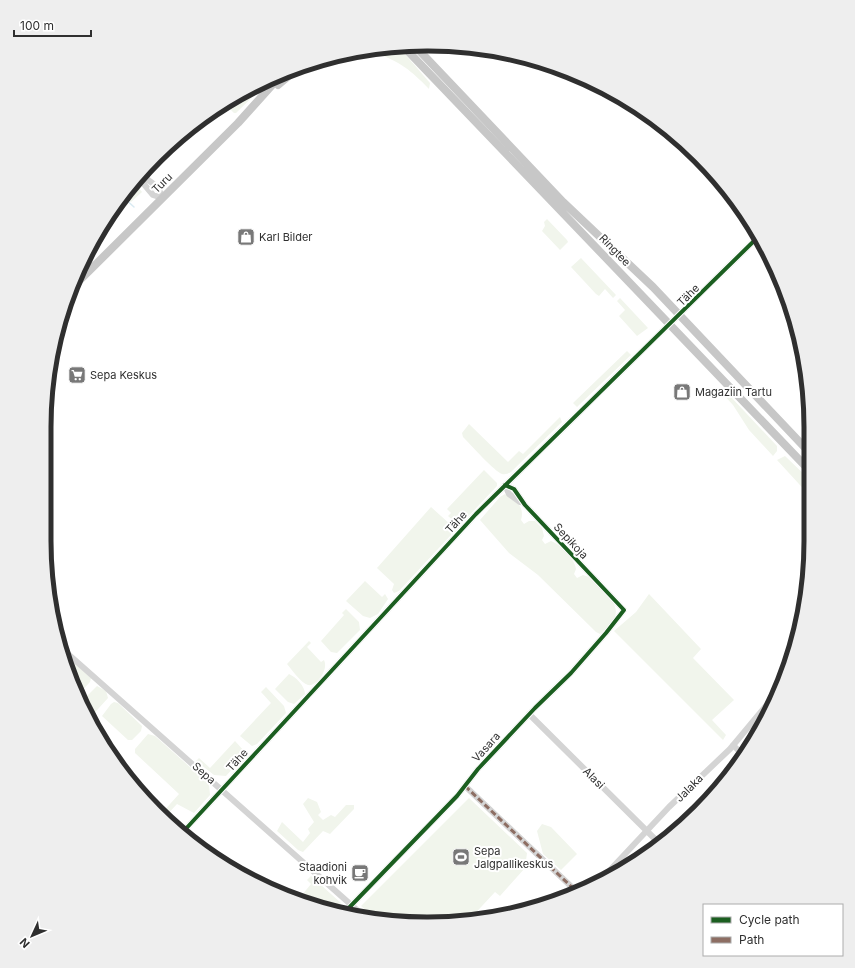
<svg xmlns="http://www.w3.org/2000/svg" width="855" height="968" font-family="Inter,sans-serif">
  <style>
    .green { fill: #f1f5ec }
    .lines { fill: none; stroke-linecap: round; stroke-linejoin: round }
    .stream { stroke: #d9eaf2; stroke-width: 1.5 }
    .minor { stroke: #d4d4d4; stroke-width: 6 }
    .major { stroke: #c7c7c7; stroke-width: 8 }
    .quiet { stroke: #8d6e63; stroke-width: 3; stroke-dasharray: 6 3; stroke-linecap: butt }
    .cycleway-casing { stroke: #fff; stroke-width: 6 }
    .cycleway { stroke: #1b5e20; stroke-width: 4 }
    .labels { text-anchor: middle; stroke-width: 4; stroke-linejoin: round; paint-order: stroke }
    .street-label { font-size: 11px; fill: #2f2f2f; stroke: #fff }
    .poi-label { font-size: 11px; fill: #2f2f2f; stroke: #fff; text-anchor: start }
    .rim { fill: none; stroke: #2f2f2f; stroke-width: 5 }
  </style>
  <rect width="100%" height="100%" fill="#fff"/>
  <path class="green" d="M398,46L430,83L429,89C411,70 400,62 376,53L377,49Z
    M272,78L236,113H234L225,104L258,84Z
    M134,182L142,192L131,202L124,196Z
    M122,199L128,204L94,238L96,236Z
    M547,219L567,240L568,242L560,250L542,231L545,226L544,222Z
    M581,258L616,295L613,298L605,289L599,296L596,294L571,267Z
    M620,298L648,328L637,336L619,316L625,310L617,301Z
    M627,351L631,355L577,407L573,403Z
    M720,389L730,396L777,446V451L773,456L749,430L733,405L719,390Z
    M560,417L562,422L511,472C509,473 506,475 502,474C495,472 470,444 463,437L462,433L469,424L508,462L519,451L523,454Z
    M785,456L810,480V496L777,460Z
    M484,470L497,483V486L463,522H455L448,516L451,513L447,509Z
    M505,494C516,500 525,507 521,520L524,524L529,521H535L542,528L544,536L542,540L545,544L551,541C560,544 575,559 576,569L574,574L577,578L583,575L589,577C609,598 632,609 600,634L596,632L538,575L509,553L480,520L500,497Z
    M431,507L451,525V535L399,591L394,593L392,590L394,584L377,568Z
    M365,581L382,597L385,594L388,599L378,614L370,618L363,616L346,601Z
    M649,594L701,649L693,658L734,700L712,720L726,735L723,740L614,631L636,612Z
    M346,609L359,622L360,630L337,653L331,652L321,641L344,615L342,613Z
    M309,641L311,643L307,647L321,662L324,660C329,670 316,687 308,685C301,683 292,670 287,664Z
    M62,652L91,678L90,682L78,695Z
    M289,674C296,677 305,686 305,694L294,704L288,702L275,689Z
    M97,686L106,691L108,698L89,719L81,702Z
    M266,687L284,706L286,713L257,744L252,746L240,736L271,703L261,692Z
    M114,702L118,703L142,726L141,731L132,740H128L102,716L111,704Z
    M148,734L155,736L209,784L210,795L194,813L177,804L165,817L161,814L179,794L135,753V749Z
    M235,741L245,752V755L226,776L214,775L196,761L199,758L210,768Z
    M308,798L317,802L321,812L318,815L323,820L331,815L335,817L346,805H354V809L330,834L323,831L303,852L298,850L277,831L282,822L303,842L310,833L308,829L314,822L303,804Z
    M469,798L527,853L525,868L500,896L495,892L469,920L452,923L375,918L361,906Z
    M542,824L551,827L577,854L561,870L543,854L537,831Z
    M311,876L341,903L335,911L298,900L311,884L307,880Z"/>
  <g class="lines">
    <path class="stream" d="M123,197L134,207"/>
    <path class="minor" d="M140,174L159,188L162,198
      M138,177L153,195L162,198
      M505,485L509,494L520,502
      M59,646L366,918
      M529,714L659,843
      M733,745L743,755
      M465,786L577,892
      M182,833L476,514L758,237
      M596,885L669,807L730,749L780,689
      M343,914L457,796L478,769L535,708L571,673L606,633L624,610L525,505L514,489L505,485"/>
    <path class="major" d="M402,45L810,471
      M414,45L563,202L653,287L810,453
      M278,85L297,69
      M78,282L238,123L282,74"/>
    <path class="quiet" d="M465,786L577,892"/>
    <defs>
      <path id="cycleway" d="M182,833L476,514L758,237
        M343,914L457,796L478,769L535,708L571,673L606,633L624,610L525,505L514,489L505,485"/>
    </defs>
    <use href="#cycleway" class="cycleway-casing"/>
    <use href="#cycleway" class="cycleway"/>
  </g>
  <defs>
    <symbol id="shop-square" viewBox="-11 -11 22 22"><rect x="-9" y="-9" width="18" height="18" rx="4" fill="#787878" stroke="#fff"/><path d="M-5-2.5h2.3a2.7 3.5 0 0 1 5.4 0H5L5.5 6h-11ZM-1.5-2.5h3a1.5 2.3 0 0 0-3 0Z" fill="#fff"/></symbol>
    <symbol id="supermarket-square" viewBox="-11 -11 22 22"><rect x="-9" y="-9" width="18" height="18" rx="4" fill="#787878" stroke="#fff"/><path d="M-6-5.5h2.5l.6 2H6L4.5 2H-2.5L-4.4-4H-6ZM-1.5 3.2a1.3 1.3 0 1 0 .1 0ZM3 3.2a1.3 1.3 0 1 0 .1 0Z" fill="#fff"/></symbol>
    <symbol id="stadium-square" viewBox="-11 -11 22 22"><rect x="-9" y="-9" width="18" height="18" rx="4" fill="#787878" stroke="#fff"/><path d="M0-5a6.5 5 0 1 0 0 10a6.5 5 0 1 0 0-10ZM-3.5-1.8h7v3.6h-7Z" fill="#fff"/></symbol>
    <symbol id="cafe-square" viewBox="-11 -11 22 22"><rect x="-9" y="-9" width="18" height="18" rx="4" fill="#787878" stroke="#fff"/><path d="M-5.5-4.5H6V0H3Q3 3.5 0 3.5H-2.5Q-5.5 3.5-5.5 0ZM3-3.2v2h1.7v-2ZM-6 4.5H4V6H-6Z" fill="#fff"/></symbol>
  </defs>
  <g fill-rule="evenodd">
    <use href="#shop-square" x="236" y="227" width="20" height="20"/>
    <use href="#supermarket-square" x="67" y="365" width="20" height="20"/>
    <use href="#shop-square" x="672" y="382" width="20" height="20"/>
    <use href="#stadium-square" x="451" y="847" width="20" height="20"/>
    <use href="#cafe-square" x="350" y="863" width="20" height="20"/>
  </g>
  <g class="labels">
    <g class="street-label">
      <text transform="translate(162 183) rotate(-45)" y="4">Turu</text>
      <text transform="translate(615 250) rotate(46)" y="4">Ringtee</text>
      <text transform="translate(688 295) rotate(-45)" y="4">Tähe</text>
      <text transform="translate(456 522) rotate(-47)" y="4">Tähe</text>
      <text transform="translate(571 541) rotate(47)" y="4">Sepikoja</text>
      <text transform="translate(486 747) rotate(-48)" y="4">Vasara</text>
      <text transform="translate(237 760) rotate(-48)" y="4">Tähe</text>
      <text transform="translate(204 773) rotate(41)" y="4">Sepa</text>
      <text transform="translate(594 778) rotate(45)" y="4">Alasi</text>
      <text transform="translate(689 788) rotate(-45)" y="4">Jalaka</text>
    </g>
    <g class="poi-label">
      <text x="259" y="241">Karl Bilder</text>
      <text x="90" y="379">Sepa Keskus</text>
      <text x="695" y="396">Magaziin Tartu</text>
      <text x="474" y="855">Sepa<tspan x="474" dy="13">Jalgpallikeskus</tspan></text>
      <text x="347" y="871" text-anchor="end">Staadioni<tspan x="347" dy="13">kohvik</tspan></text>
    </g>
  </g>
  <path d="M0 0H855V968H0ZM427 51H428A376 376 0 0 1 804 427V541A376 376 0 0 1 428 917H427A376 376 0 0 1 51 541V427A376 376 0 0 1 427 51Z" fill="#eee" fill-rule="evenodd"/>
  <path class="rim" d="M427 51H428A376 376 0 0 1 804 427V541A376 376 0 0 1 428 917H427A376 376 0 0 1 51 541V427A376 376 0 0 1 427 51Z"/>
  <rect x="703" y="904" width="140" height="52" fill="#ffffff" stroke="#acacac"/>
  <rect x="711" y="917" width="20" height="6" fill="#1b5e20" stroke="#acacac"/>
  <text x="739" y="924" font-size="12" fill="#2f2f2f">Cycle path</text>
  <rect x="711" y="937" width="20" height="6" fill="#8d6e63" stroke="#acacac"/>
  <text x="739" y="944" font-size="12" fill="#2f2f2f">Path</text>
  <g transform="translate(32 936) rotate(226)" stroke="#ffffff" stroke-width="3" paint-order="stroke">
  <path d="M0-3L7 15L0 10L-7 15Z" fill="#2f2f2f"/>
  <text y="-6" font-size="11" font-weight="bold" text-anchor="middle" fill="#2f2f2f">N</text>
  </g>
  <path d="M14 30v6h77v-6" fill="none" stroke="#2f2f2f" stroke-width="2"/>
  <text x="20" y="30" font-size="12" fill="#2f2f2f" stroke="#ffffff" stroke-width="3" paint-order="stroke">100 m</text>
</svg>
